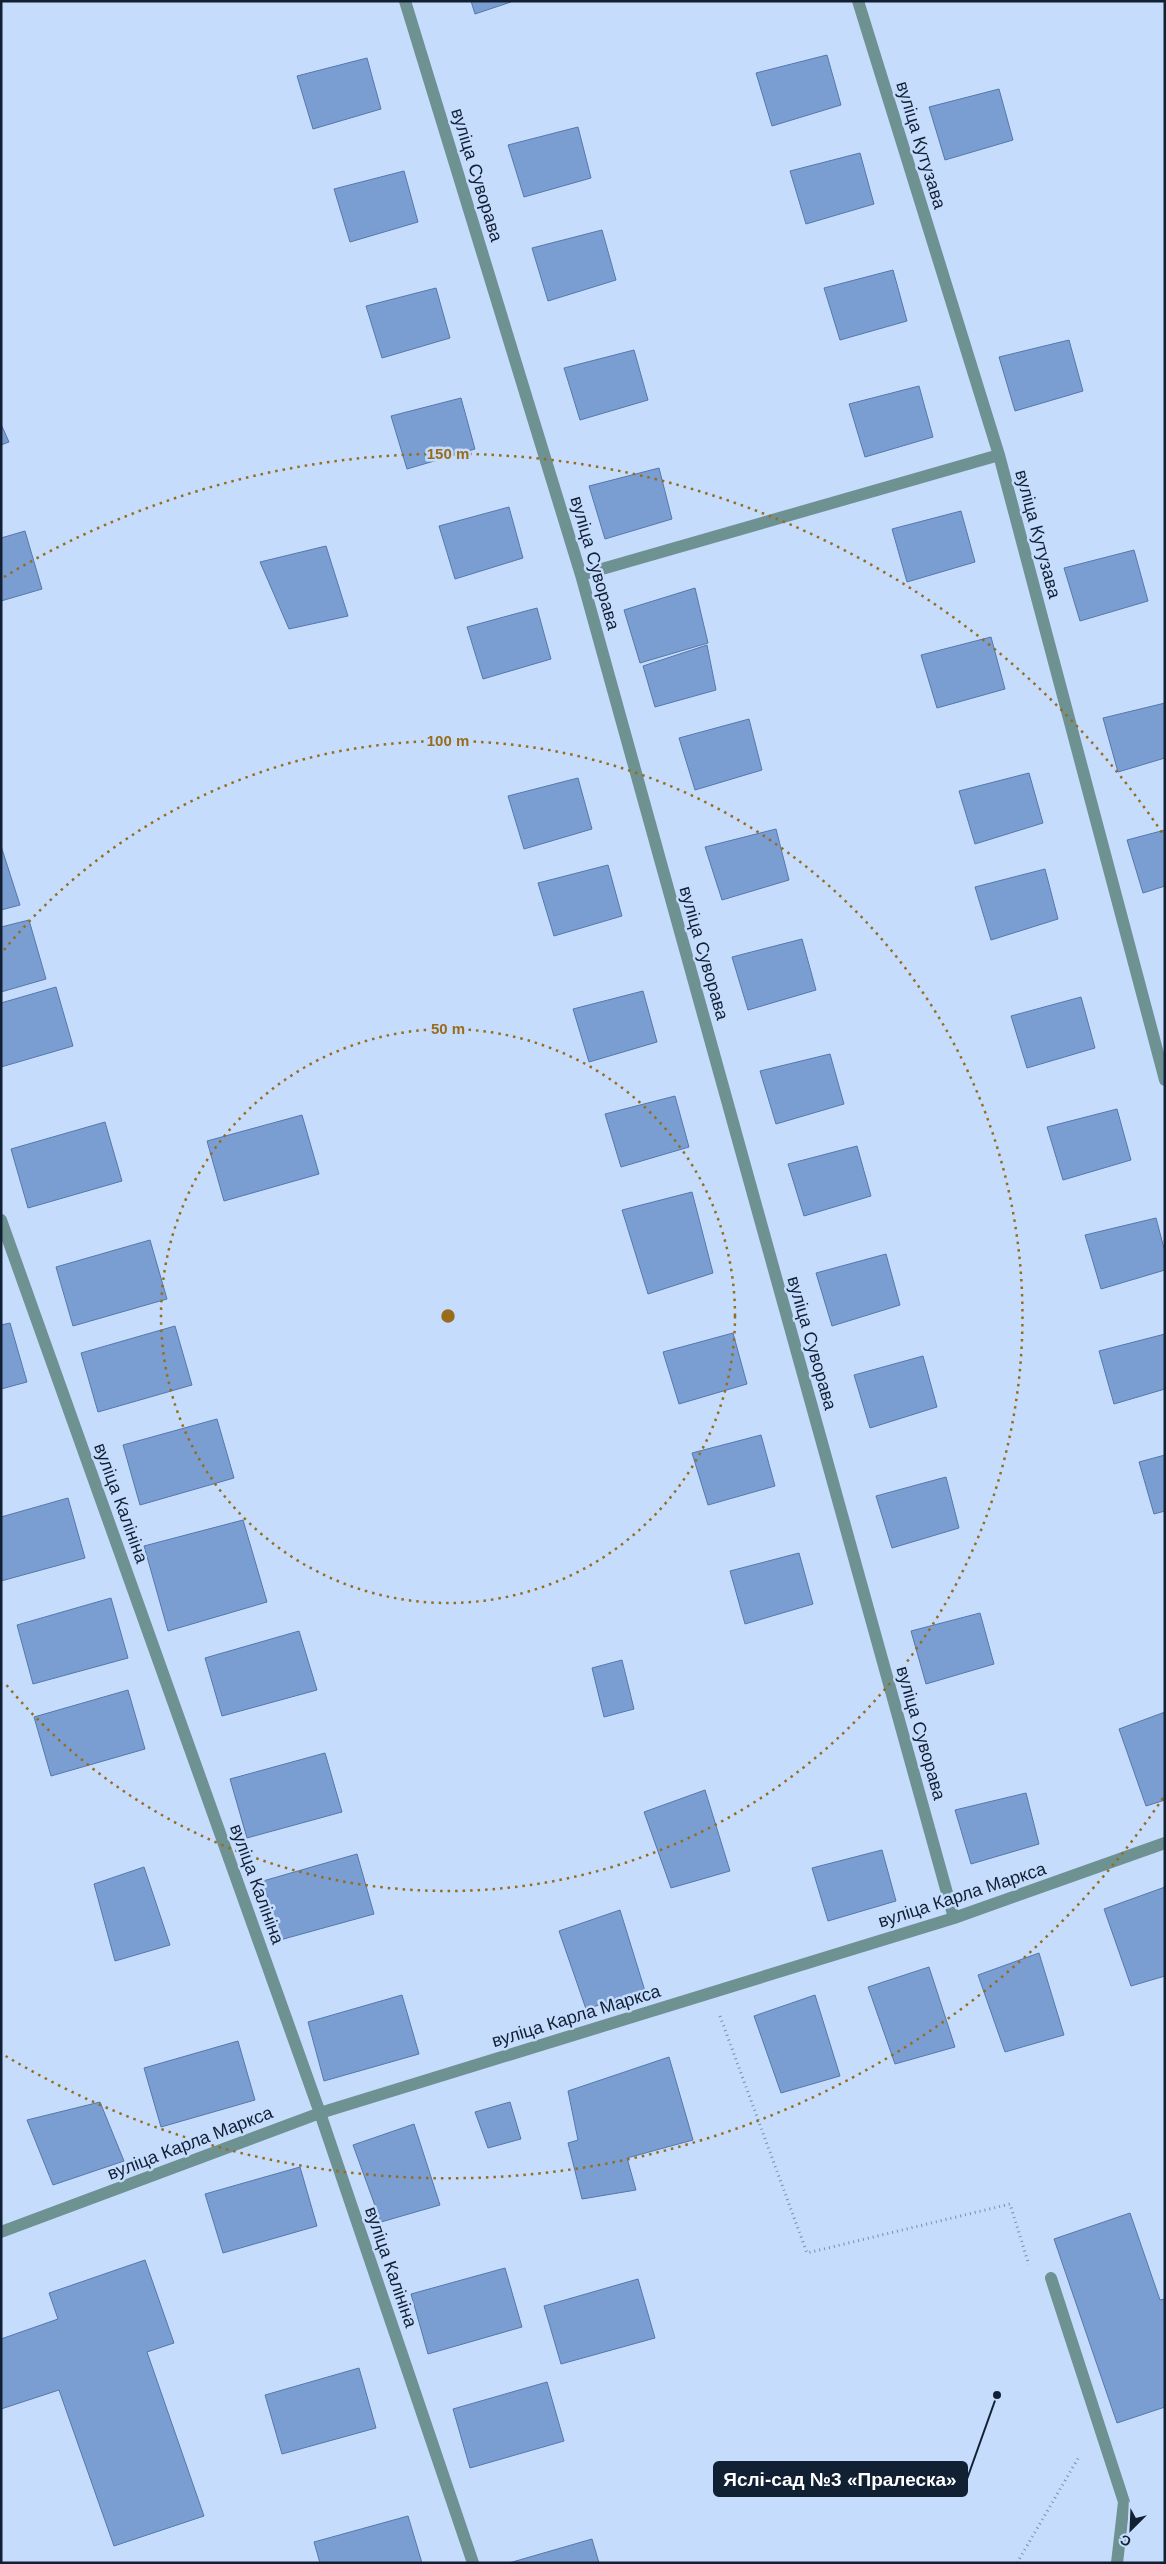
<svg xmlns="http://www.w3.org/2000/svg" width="1166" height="2564" font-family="Helvetica,sans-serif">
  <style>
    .building { fill: #7a9ed2; stroke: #5678aa }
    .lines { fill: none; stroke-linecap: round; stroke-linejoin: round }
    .path { stroke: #7c8faa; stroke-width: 3; stroke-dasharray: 1 4; stroke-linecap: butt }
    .minor { stroke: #6e9191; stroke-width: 12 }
    .ring { fill: none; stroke: #996c1b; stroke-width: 2.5; stroke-dasharray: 2.5 5 }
    .labels { text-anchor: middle; stroke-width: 5; stroke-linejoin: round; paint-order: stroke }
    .street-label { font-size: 18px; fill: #122034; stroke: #c5dcfd }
    .centre { fill: #996c1b; stroke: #c5dcfd; stroke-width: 2.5 }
    .ring-label { font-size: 15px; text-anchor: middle; font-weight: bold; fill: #996c1b; stroke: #c5dcfd; stroke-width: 5; stroke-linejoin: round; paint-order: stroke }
    .leader { fill: none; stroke: #122034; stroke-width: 2 }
    .callout-dot { fill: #122034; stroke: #c5dcfd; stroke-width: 2 }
    .callout { fill: #122034; stroke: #122034; stroke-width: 2 }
    .callout-label { font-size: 19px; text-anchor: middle; font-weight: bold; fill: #fff }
  </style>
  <rect width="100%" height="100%" fill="#c5dcfd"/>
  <path class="building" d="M471,1H511V2L475,14Z
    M827,55L841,105L772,126L756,73Z
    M367,58L381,109L313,129L297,76Z
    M999,89L1013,140L945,160L929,107Z
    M578,127L591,178L524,197L508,145Z
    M860,153L874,204L806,224L790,171Z
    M404,171L418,222L350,242L334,189Z
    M602,230L616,280L548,301L532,248Z
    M893,270L907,321L840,340L824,288Z
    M436,288L450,338L382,358L366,306Z
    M1069,340L1083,391L1015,411L999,357Z
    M634,350L648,400L580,420L564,368Z
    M919,386L933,437L865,457L849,404Z
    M461,398L475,449L407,469L391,416Z
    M1,424L9,442L1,445Z
    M659,468L672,519L605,539L589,486Z
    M509,507L523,558L455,579L439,526Z
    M961,511L975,562L907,582L892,529Z
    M25,531L42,589L1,601V538Z
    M326,546L348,616L289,629L260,562Z
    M1134,550L1148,601L1080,621L1064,568Z
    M695,588L708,643L640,663L624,610Z
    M537,608L551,659L483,679L467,627Z
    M991,637L1005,689L937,708L921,655Z
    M707,645L716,690L655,707L643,666Z
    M1165,703V758L1118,772L1103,718Z
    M749,719L762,770L695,790L679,738Z
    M1029,773L1043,823L975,844L959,791Z
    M578,778L592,829L524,849L508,796Z
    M776,829L789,880L722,900L705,847Z
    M1165,830V886L1143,893L1127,840Z
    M1,846L20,905L1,910Z
    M608,865L622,916L554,936L538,883Z
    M1045,869L1058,919L991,940L975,887Z
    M29,920L46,979L1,992V927Z
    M802,939L816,990L748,1010L732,957Z
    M56,987L73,1046L1,1067V1003Z
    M643,991L657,1042L589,1062L573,1009Z
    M1081,997L1095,1048L1027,1068L1011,1016Z
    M830,1054L844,1104L776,1124L760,1071Z
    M675,1096L689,1147L621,1167L605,1114Z
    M1117,1109L1131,1160L1063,1180L1047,1127Z
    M302,1115L319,1174L224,1201L207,1141Z
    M105,1122L122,1181L28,1208L11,1149Z
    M857,1146L871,1196L804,1216L788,1164Z
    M692,1192L713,1273L648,1294L622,1210Z
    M1156,1218L1165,1252V1270L1101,1289L1085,1235Z
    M150,1240L167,1299L73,1326L56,1267Z
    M886,1254L900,1305L832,1326L816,1273Z
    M10,1323L27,1382L1,1389V1325Z
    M175,1326L192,1385L98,1412L81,1353Z
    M733,1333L747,1384L679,1404L663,1352Z
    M1165,1334V1389L1114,1404L1099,1351Z
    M923,1356L937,1407L870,1428L854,1375Z
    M217,1419L234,1478L140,1505L123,1445Z
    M761,1435L775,1486L708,1505L692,1453Z
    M1165,1455V1511L1154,1514L1139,1462Z
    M946,1477L959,1528L892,1548L876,1496Z
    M68,1498L85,1558L1,1581V1517Z
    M243,1520L267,1602L168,1631L144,1546Z
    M799,1553L813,1604L745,1624L730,1571Z
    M111,1598L128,1658L33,1684L17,1625Z
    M980,1613L994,1664L926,1684L911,1631Z
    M299,1631L317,1690L222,1716L205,1658Z
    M622,1660L634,1709L604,1717L592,1668Z
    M128,1690L145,1749L51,1776L34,1717Z
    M1165,1712V1800L1146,1806L1119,1729Z
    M325,1753L342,1812L247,1838L230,1779Z
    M705,1790L730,1871L671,1888L644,1812Z
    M1026,1793L1039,1844L971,1864L955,1810Z
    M882,1850L896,1901L828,1921L812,1868Z
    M357,1854L374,1914L280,1940L263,1881Z
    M144,1867L170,1945L115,1961L94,1884Z
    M1165,1887V1976L1131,1986L1104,1909Z
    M620,1910L645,1991L586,2009L559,1931Z
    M1039,1953L1064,2035L1005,2052L978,1975Z
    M929,1967L955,2047L895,2064L868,1987Z
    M402,1995L419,2054L324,2081L308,2022Z
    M815,1995L840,2076L781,2093L754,2016Z
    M238,2041L255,2100L161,2127L144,2068Z
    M669,2057L693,2140L627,2158L636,2190L582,2199L568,2143L578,2140L568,2091Z
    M100,2102L124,2161L53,2185L27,2120Z
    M510,2102L521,2139L488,2148L475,2112Z
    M414,2124L440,2205L381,2222L353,2145Z
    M300,2167L317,2226L223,2253L205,2194Z
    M1130,2213L1160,2300L1165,2299V2407L1117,2423L1054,2239Z
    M145,2260L174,2343L147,2352L204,2516L114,2546L59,2390L1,2409V2339L58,2319L49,2293Z
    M505,2268L522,2327L428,2354L411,2294Z
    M638,2279L655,2338L561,2364L544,2306Z
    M359,2368L376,2428L282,2454L265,2395Z
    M547,2382L564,2441L470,2468L453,2409Z
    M408,2516L422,2563H320L314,2542Z
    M592,2539L599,2563H509Z"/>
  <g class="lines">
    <path class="path" d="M720,2016L807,2253L1010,2204L1029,2265
      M1017,2563L1080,2455"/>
    <path class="minor" d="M405,1L581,575L954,1918
      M858,1L999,455L1165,1080
      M581,575L999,455
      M1,1220L320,2113L473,2563
      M1,2232L320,2113L954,1918L1165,1843
      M1051,2278L1124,2502L1117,2563"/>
  </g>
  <g class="ring">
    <circle cx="448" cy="1316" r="287"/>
    <path d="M4 950A575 575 0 1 1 4 1682"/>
    <path d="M1163 1798A862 862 0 0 1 4 2055M4 577A862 862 0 0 1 1163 834"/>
  </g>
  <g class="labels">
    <g class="street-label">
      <text transform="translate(921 145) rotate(73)" y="6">вуліца Кутузава</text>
      <text transform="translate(477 175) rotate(73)" y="6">вуліца Суворава</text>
      <text transform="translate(1038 534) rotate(75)" y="6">вуліца Кутузава</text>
      <text transform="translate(595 563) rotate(74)" y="6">вуліца Суворава</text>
      <text transform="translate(704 953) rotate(74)" y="6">вуліца Суворава</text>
      <text transform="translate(812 1343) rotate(74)" y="6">вуліца Суворава</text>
      <text transform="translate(121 1503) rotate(70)" y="6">вуліца Калініна</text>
      <text transform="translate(921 1733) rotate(74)" y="6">вуліца Суворава</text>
      <text transform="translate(257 1884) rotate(70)" y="6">вуліца Калініна</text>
      <text transform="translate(962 1895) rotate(-18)" y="6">вуліца Карла Маркса</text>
      <text transform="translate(576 2016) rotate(-17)" y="6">вуліца Карла Маркса</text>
      <text transform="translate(190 2143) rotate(-21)" y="6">вуліца Карла Маркса</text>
      <text transform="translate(391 2267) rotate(71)" y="6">вуліца Калініна</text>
    </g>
  </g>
  <circle cx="448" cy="1316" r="8" class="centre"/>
  <g class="ring-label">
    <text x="448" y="459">150 m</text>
    <text x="448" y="746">100 m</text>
    <text x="448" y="1034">50 m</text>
  </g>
  <path class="leader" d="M997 2395L967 2479"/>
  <circle class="callout-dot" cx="997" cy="2395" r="5"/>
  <rect class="callout" x="714" y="2462" width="253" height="34" rx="5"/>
  <g class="callout-label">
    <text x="840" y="2486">Яслі-сад №3 «Пралеска»</text>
  </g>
  <rect width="1166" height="2564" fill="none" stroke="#122034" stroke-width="5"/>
  <g transform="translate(1131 2529) rotate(204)" stroke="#c5dcfd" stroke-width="4" paint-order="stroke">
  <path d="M0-4L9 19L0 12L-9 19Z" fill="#122034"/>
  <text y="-8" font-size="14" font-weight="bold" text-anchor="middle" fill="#122034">С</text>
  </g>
</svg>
